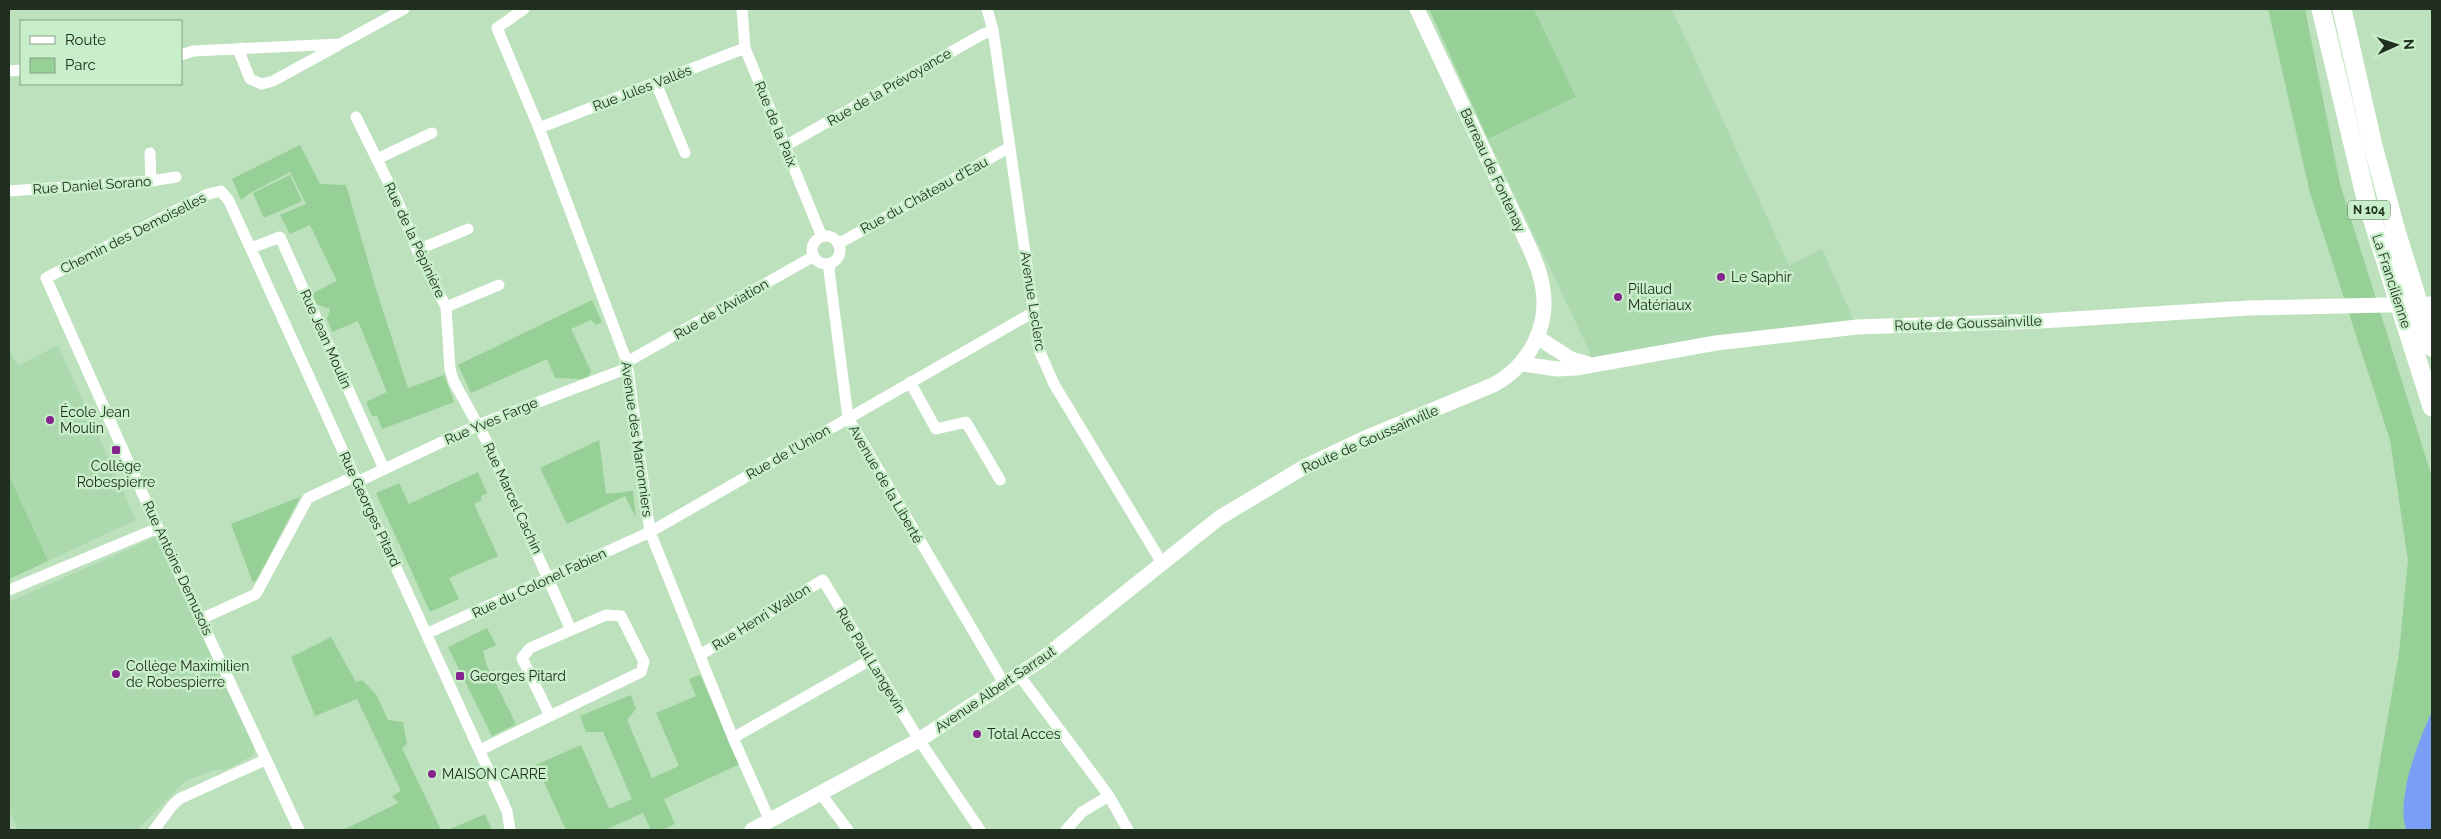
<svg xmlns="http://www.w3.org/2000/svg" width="2441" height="839" font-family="Raleway,sans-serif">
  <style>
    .built { fill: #add9ae }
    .green { fill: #96d097 }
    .water { fill: #799ff4 }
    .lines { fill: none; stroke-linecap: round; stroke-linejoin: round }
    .minor { stroke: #fff; stroke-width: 11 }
    .tertiary { stroke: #fff; stroke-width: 15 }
    .trunk { stroke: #fff; stroke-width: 19 }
    .poi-dot { fill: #86248d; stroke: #c8efc9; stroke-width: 2 }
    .labels { text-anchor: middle; stroke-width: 5; stroke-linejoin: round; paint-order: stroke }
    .shield { fill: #c8efc9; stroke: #526953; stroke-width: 1 }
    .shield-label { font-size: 12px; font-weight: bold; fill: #202f20 }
    .street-label { font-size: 14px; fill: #202f20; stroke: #c8efc9 }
    .poi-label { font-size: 14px; fill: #202f20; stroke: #c8efc9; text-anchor: start }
  </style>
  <rect width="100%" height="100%" fill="#bce1bc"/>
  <path class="built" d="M1534,9H1672L1789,265L1822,249L1857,327L1592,365L1589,350L1488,139L1576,97Z
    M58,345L136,520L48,561L9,475V348L18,366Z
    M158,536L255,745L252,756L225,770H215L185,781L137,830H18L9,809V602Z"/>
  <path class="green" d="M1429,9H1534L1576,97L1488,139Z
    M2268,9H2305L2340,184L2432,477V711C2417,746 2398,792 2406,830H2368L2399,653L2408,560L2390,440L2310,193Z
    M300,145L320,184L346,185L376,289L408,388L444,375L454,402L382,429L377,416H372L366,402L387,392L358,321L332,332L327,319L330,309L315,304L311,294L337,281L310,225L290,234L280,215L306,204L290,172L250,193L241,200L232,179Z
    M290,175L302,201L264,218L253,193Z
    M592,300L602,322L596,325L591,320L571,329L591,371L589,376L581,379L555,378L547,359L471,393L458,365Z
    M599,440L606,494L633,491L636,518L625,496L567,524L540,468Z
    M478,472L487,493L481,496L482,500L474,504L498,556L449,578L459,599L430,612L376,493L399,483L409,504Z
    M9,475L48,561L9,579Z
    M300,497L257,579L253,583L231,524Z
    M487,628L496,645L483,651L486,664L516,724L492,736L448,647Z
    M331,637L356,682L362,680L376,694L388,720L403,722L407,744L402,748L441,830H343L398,803L392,796L401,791L357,699L315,716L291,657Z
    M700,675L740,764L664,799L675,824L662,830H651L643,813L605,830H566L536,765L581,745L609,809L632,799L603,732H586L580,716L631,695L636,709L627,720L652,778L679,766L656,713L696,696L689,679Z
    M485,814L492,830H448Z"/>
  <path class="water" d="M2432,711V830H2406C2396,797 2418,742 2432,711Z"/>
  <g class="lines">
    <path class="minor" d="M524,9L497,28L539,128L627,362L650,532L733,738L770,821
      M742,9L745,48L822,237
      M987,9L993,30L1039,350L1054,384L1162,563
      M241,48L240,54L250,79L262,84L273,81L337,46
      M181,55L193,51L340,44L404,9
      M9,71L21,70
      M656,83L685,153
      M356,117L398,202L417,250L446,307L450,369L454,382L485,438L571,630
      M539,128L745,48
      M785,146L981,35L993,30
      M150,153L151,181
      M377,159L432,133
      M9,191L151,181L176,177
      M812 250a14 14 0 1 1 28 0a14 14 0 1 1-28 0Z
      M838,244L1010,147
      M251,248L280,237L384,469
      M417,250L468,229
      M831,263L829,270L848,418L1005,685
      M446,307L499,285
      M627,362L814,256
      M910,382L936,429L966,422L1000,480
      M357,482L478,425L628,368
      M9,590L158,528
      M606,615L621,616L644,662L641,672L550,716L522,658L530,648Z
      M201,619L256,594L308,498L353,477
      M428,633L650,532L1032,313
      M700,655L823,580L919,740L980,830
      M1019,675L1109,796L1128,830
      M733,738L872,659
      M480,750L550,716
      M821,794L848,830
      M154,830L172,806L179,799L265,760
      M299,830L158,528L46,278L208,194L221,191L229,201L507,811L510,830
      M1066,830L1082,812L1109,796"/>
    <path class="tertiary" d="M1537,337L1571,359L1588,364
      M1522,364L1557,369L1576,368L1716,343L1857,327L2041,321L2248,308L2432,304
      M752,830L919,740L1041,660L1219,518L1304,467L1363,439L1493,385C1529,366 1551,325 1542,284C1540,272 1535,261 1531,251L1417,9"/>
    <path class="trunk" d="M2321,9L2366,199L2432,407
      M2342,9L2373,146L2396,231L2432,347"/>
  </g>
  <g class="poi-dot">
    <circle cx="1721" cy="277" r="5"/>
    <circle cx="1618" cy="297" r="5"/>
    <circle cx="50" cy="420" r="5"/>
    <rect x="111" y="445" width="10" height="10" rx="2.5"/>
    <circle cx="116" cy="674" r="5"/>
    <rect x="455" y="671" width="10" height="10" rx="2.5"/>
    <circle cx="977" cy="734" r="5"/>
    <circle cx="432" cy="774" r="5"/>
  </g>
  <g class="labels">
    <rect class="shield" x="2348" y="200.5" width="42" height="19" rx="4"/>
    <g class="shield-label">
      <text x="2369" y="214">N 104</text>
    </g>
    <g class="street-label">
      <text transform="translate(889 87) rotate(-30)" y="5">Rue de la Prévoyance</text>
      <text transform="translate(642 88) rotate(-21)" y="5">Rue Jules Vallès</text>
      <text transform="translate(776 124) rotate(68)" y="5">Rue de la Paix</text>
      <text transform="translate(1493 170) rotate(65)" y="5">Barreau de Fontenay</text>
      <text transform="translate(92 185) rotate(-4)" y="5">Rue Daniel Sorano</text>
      <text transform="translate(924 195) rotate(-29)" y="5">Rue du Château d'Eau</text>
      <text transform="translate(133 233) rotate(-27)" y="5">Chemin des Demoiselles</text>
      <text transform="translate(415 240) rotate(65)" y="5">Rue de la Pépinière</text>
      <text transform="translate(2392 281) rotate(72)" y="5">La Francilienne</text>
      <text transform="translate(1033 301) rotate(81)" y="5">Avenue Leclerc</text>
      <text transform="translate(721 309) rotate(-30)" y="5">Rue de l'Aviation</text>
      <text transform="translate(1968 323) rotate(-2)" y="5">Route de Goussainville</text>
      <text transform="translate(326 339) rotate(66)" y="5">Rue Jean Moulin</text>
      <text transform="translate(491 421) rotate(-23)" y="5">Rue Yves Farge</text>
      <text transform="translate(637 439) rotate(82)" y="5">Avenue des Marronniers</text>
      <text transform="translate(1370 439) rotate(-24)" y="5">Route de Goussainville</text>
      <text transform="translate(788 452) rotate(-30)" y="5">Rue de l'Union</text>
      <text transform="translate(886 484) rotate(60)" y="5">Avenue de la Liberté</text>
      <text transform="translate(513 498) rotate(65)" y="5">Rue Marcel Cachin</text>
      <text transform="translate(370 509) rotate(65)" y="5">Rue Georges Pitard</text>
      <text transform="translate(178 568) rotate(65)" y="5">Rue Antoine Demusois</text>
      <text transform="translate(539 583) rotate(-25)" y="5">Rue du Colonel Fabien</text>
      <text transform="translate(761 617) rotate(-32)" y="5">Rue Henri Wallon</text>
      <text transform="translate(871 660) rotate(59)" y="5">Rue Paul Langevin</text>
      <text transform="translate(995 689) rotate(-34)" y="5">Avenue Albert Sarraut</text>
    </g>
    <g class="poi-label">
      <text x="1731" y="282">Le Saphir</text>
      <text x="1628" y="294">Pillaud<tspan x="1628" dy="16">Matériaux</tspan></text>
      <text x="60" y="417">École Jean<tspan x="60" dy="16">Moulin</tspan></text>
      <text x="116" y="471" text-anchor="middle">Collège<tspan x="116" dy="16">Robespierre</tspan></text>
      <text x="126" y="671">Collège Maximilien<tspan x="126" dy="16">de Robespierre</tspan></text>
      <text x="470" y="681">Georges Pitard</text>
      <text x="987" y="739">Total Acces</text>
      <text x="442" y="779">MAISON CARRE</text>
    </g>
  </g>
  <rect width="2441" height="839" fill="none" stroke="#202f20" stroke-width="20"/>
  <rect x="20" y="20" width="162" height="65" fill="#c8efc9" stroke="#85a285"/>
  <rect x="30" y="36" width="25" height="8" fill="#ffffff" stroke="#85a285"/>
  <text x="65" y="45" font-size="15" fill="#202f20">Route</text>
  <rect x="30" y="58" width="25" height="15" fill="#96d097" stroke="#85a285"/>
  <text x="65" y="70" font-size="15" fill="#202f20">Parc</text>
  <g transform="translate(2396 45) rotate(87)" stroke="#c8efc9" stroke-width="4" paint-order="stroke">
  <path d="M0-4L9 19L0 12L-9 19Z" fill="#202f20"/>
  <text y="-8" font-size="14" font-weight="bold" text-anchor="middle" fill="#202f20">N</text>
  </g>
</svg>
